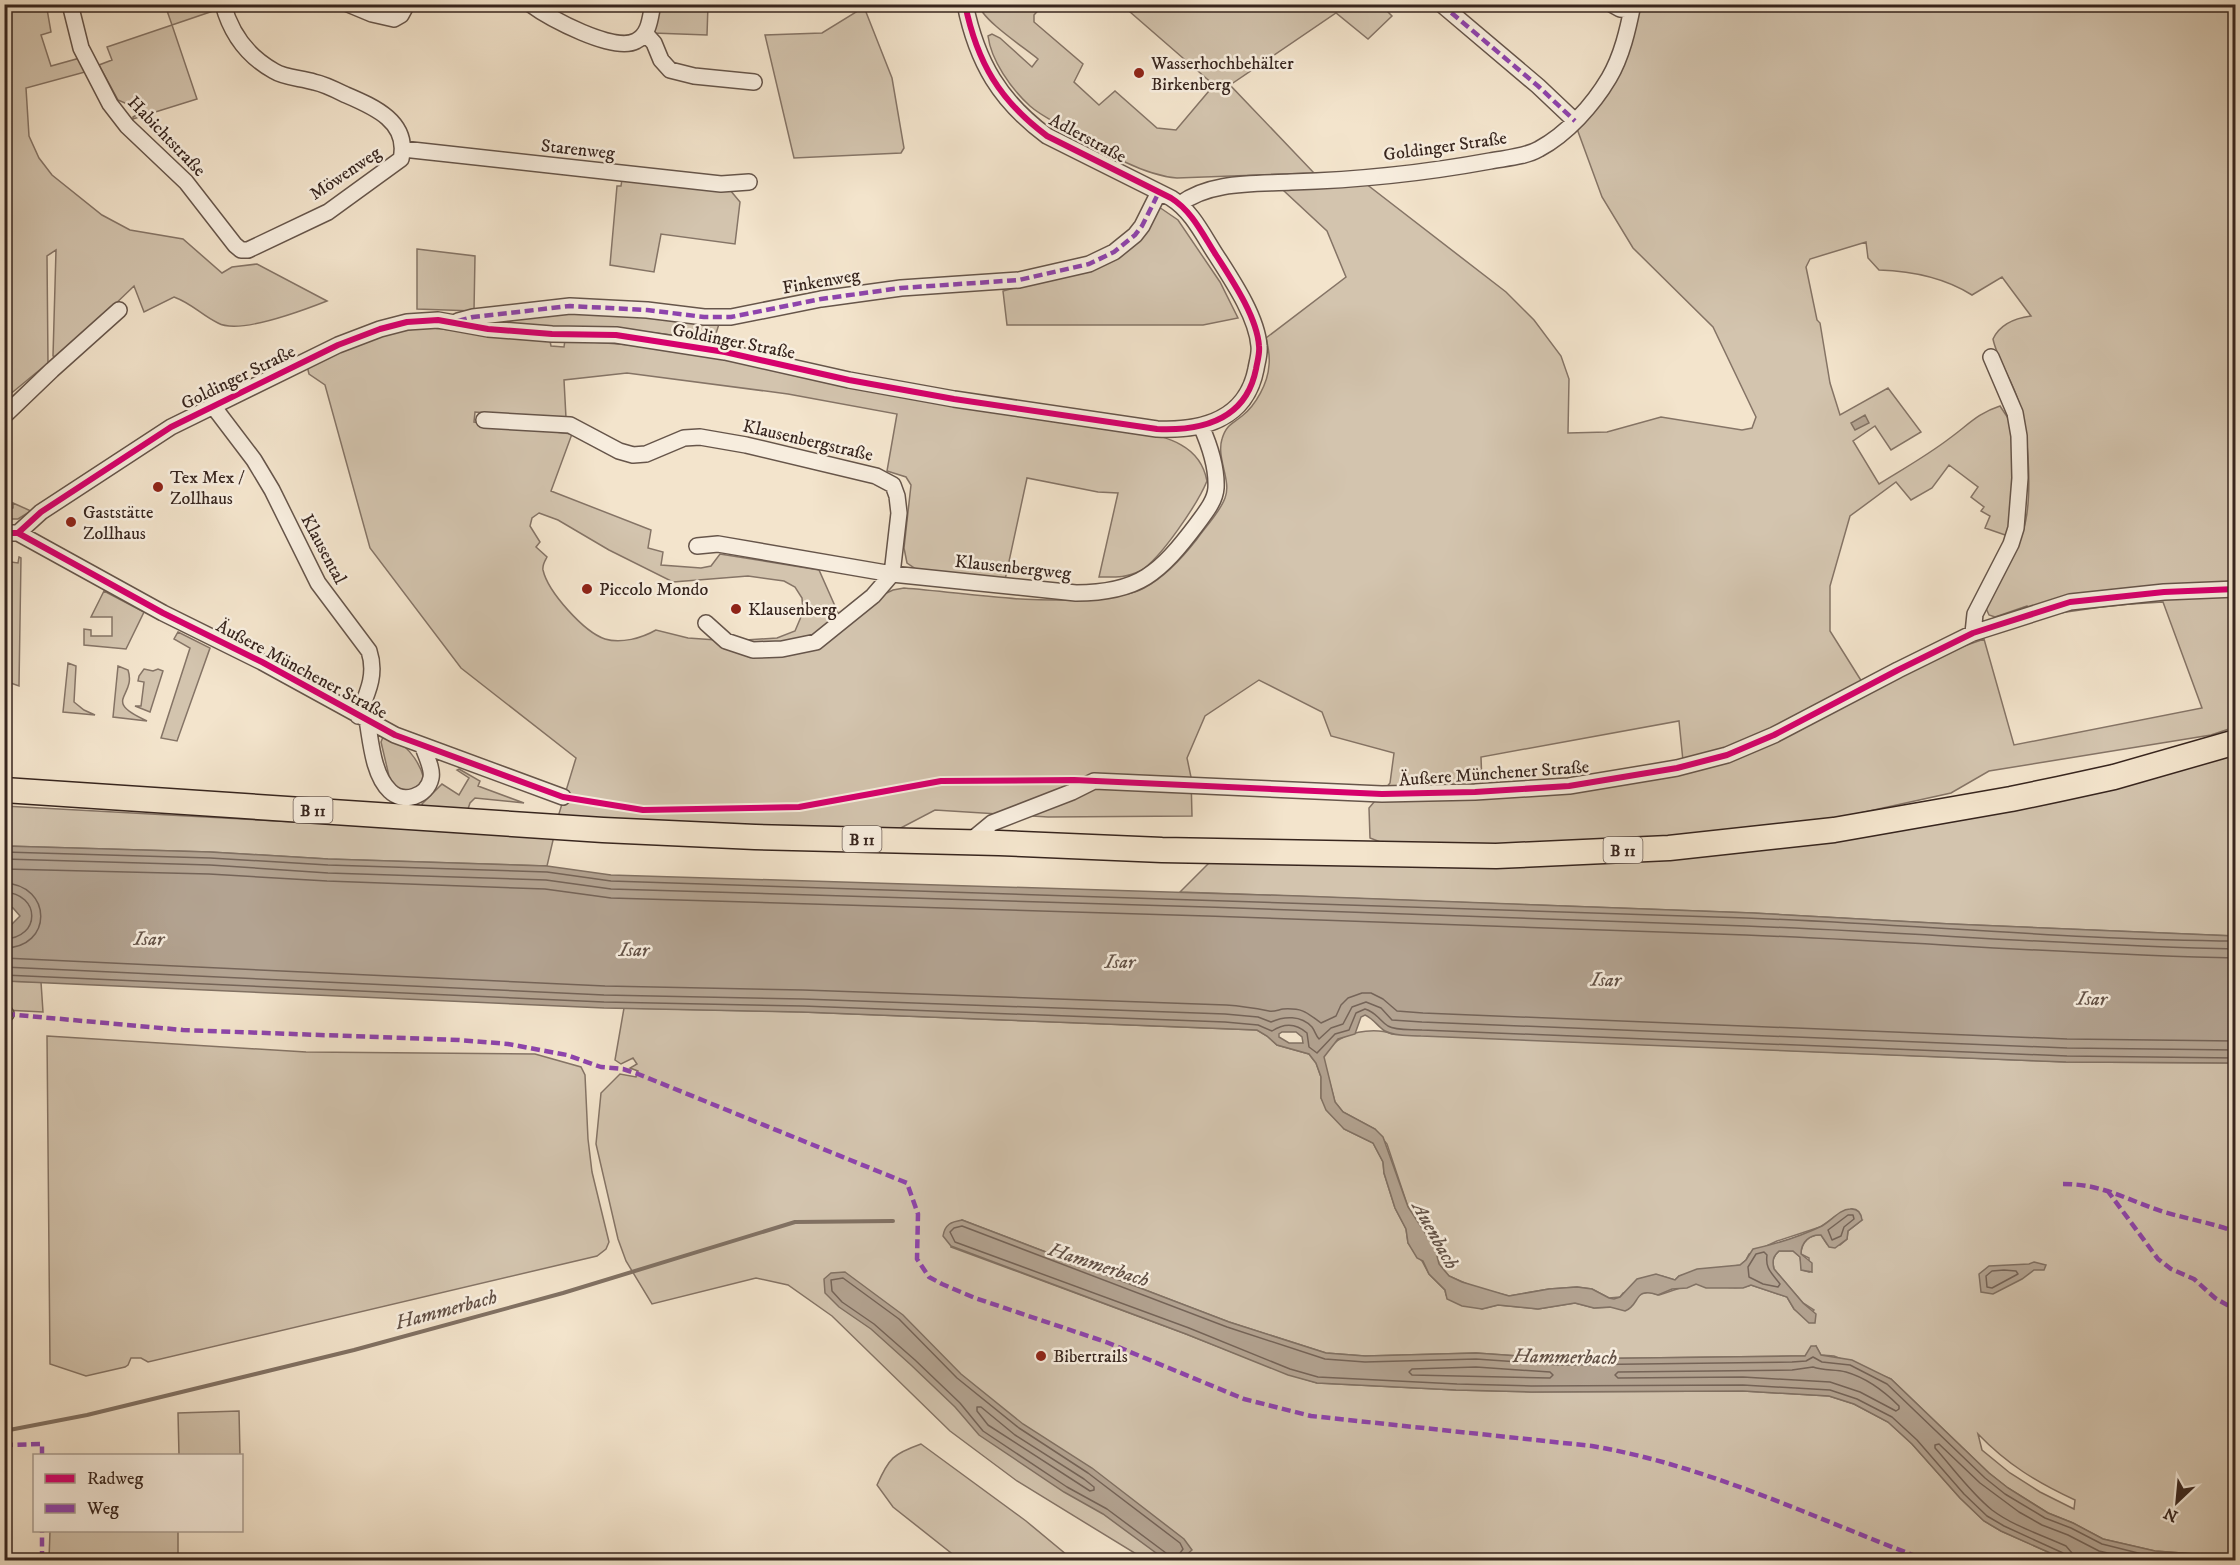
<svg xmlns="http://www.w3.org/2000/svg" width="2240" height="1565" font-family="'IM FELL DW Pica',serif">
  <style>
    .green { fill: #d3c4ae; stroke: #857466; stroke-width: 1.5; fill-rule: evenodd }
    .water { fill: #b3a391; stroke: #817163; stroke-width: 1.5; fill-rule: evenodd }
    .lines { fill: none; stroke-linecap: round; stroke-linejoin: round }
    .shore { stroke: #756458; stroke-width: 1.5 }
    .stream { stroke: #817163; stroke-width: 4 }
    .street-casing { stroke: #66554a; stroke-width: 18 }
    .primary-casing { stroke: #37251e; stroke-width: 27 }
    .street { stroke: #f7edde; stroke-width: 15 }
    .primary { stroke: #f3e4cc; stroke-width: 24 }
    .quiet { stroke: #8e44ad; stroke-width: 4.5; stroke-dasharray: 9 4.5; stroke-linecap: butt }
    .cycleway-casing { stroke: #f7edde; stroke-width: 10 }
    .cycleway { stroke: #d6006c; stroke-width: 6 }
    .poi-dot { fill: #8f2418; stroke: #f7edde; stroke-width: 2 }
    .labels { text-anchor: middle; stroke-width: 5; stroke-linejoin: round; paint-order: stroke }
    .shield { fill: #f7edde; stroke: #716158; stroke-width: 1.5 }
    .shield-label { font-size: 16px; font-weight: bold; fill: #37251e }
    .poi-label { font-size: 18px; fill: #37251e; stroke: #f7edde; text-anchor: start }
    .street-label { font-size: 18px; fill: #37251e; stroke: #f7edde }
    .water-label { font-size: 20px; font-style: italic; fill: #625146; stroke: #f7edde }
  </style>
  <rect width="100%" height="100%" fill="#f3e4cc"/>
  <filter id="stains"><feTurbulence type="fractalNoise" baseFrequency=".00333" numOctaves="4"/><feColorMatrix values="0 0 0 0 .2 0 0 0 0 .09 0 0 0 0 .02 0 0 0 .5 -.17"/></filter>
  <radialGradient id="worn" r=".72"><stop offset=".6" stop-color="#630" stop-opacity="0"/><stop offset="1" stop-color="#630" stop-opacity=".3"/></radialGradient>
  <path class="green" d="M1380,4L1392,16L1368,39L1336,13L1230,85L1314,173L1177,178C1139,175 1097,147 1065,128C1053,121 1040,115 1030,106C1011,89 991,60 988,36L992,34L1000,38L1032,67L1038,59C1025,48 982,20 979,5H1043L1034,15V22L1083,64L1074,82L1099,105L1115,91L1157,128L1176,130L1214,85L1122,5Z
    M1651,4L2235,5V727L2211,735L1989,771L1951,793L1833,819L1731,832L1556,845H1388L1370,838L1369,808L1390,783L1394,753L1331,736L1322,712L1259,680L1205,716L1187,758L1191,777L1192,816L1048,817L935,810L897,830L756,827L558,817L576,758L461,668L370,548L325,385L309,374L307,366C347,350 390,327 433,328L550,341L551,346L564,347L565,340L645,346L726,358L1133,430C1165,437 1200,443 1207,481C1198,503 1160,560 1140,571C1127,578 1113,577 1099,577L1118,493L1098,492L1027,478L1005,580L916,569L907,563L904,548L911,485L906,477L887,471L897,414L788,394L627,373L564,380L566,418L475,412L474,422L572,434L551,491L651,530L648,548L663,552L661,565L701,568L711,566L720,554L819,570L839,615L893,590L904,588C968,593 1031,605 1095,598C1111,596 1129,596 1144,588C1165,577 1183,557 1197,539C1206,526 1220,512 1225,498C1232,481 1216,458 1222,439C1226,425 1232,424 1242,416C1256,405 1268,383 1269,365C1270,357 1268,346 1266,338L1346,277L1327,231L1283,190L1361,180L1506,292L1534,320L1561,356L1569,379L1568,433L1607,432L1661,417L1742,430L1752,428L1756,417L1713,327L1633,248L1602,197L1576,126L1638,5L1647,11ZM1866,242L1868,258L1879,270C1911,271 1945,278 1972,295L2002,277L2031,316C2016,318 2000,324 1993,339C1997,359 2013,382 2019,403C2029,433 2033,501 2023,531C2013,557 1997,582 1985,606L1989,615L1995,617L2027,606L2030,619C2075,609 2118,604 2163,602L2202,708L2014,745L1984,639L1862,682L1830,631V586L1850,516L1896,482L1911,500L1932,488L1949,465L1978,487L1971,497L1984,507L1981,511L1990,516L1985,528L2008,536L2011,517L2013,434L2008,418L2000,406C1978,413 1968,425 1950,438C1928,455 1903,469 1879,484L1853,441L1875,426L1891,450L1921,432L1888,388L1840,415L1830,383L1820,323L1817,320L1806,267L1810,259ZM539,513L558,520L609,550L673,582L748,576L784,581L795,587L802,598L803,612L795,631L777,638L731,641L688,638L656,630C642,638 621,644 605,639C584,632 548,592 543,570C542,565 545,561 547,557L536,547L540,542L530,526L532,518ZM1679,721L1683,761L1525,786L1482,784L1481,757Z
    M7,5H50L37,10L47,9L51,32L41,35L51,66L80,58L85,72L26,88L29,136L39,158L52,175L102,215L130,230L183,239L222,273L232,267L257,264L327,301C304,310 239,335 218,323C201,315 193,304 174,297L144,312L134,286L59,358L53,356L56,250L47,256L48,363L8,396Z
    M165,5H190L191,7L215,8L216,10L172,25L197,99L133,119V117L143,111L138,99L127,104L118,100L99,65L112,60L107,47L172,25Z
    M660,5H708L707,35L653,33Z
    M864,7L892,78L904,148L901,153L794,158L765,35L822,33Z
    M622,179L730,190L740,202L735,244L661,234L654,272L610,265L617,186H621Z
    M1159,207L1178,220L1220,282L1238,318L1203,325H1007L1003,291L1081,270Z
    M417,249L475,256L474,311L417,309Z
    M589,312L719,324L714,340L613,328H550L476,321Z
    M13,503L31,511L18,519H5V510L13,508Z
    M19,557L21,558L19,686L5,681L4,561L18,563Z
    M104,591L144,612L126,649L84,645V629L91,630V636H112V617H91Z
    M178,632L210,648L177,741L161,738L190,648L174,639Z
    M68,663L76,666L74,702L84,710L95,715L63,712Z
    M118,666L128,670C137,697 100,700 147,721L113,717Z
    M144,669L153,671L158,669L163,671L150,712L135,706H141L144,682L138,681L139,676Z
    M383,737C403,737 420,762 424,779C417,792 408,791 395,788L389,776L381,742Z
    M2235,752V936L1951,924L1753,913L1180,892L1211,861L1669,857Z
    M459,769L480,781L478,786L524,803L475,798L470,803L468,809L474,813L424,810L422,804L442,784L459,795L469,778L457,770Z
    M4,806L554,836L547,866L328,859L210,852L5,846Z
    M5,981L41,982L43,1012L5,1010Z
    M624,1008L802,1012L1257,1030L1267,1036L1277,1045L1309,1054L1316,1063L1321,1077V1098L1344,1129L1373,1143L1383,1162L1384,1173L1395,1208L1406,1229L1408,1243L1422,1261L1429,1274L1445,1290L1446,1295L1482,1309L1498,1305L1538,1309L1575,1303L1594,1308L1615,1307L1641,1294L1649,1292L1659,1295C1671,1292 1686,1284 1699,1284C1716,1285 1735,1291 1751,1285L1787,1297L1794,1309L1807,1319L1814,1310L1803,1303L1774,1269C1772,1260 1773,1257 1779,1251H1793L1800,1257L1802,1270L1809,1272V1258L1801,1254C1801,1242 1810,1234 1821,1235L1827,1244L1840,1245L1847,1239L1848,1231L1862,1220L1839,1214L1820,1227L1777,1241L1749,1254L1746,1260L1740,1265L1679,1276L1675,1280L1662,1276L1623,1293L1620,1297L1609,1298L1592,1289L1577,1287L1549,1289L1509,1296L1474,1287L1449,1276L1439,1264L1435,1248L1408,1207L1387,1144L1375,1129L1343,1112L1335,1102L1323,1057C1328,1052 1333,1042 1340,1039C1354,1031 1377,1028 1392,1034L2066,1062L2235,1063V1557L2155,1551L2103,1539L2073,1523L2048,1513L2008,1488L1989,1473L1891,1379L1834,1356L1821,1355L1816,1346L1805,1356H1792L1560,1359L1476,1353L1365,1356L1326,1353L1229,1322L962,1220L951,1247L1186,1334L1288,1374L1317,1383L1456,1390L1531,1392L1743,1391L1829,1396L1854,1404L1888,1422L1912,1444L1960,1498L1984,1521L2001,1531L2066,1560H1146L1017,1481L950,1431L832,1316L788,1285L756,1278L652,1304L626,1261L618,1239L596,1144L601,1093L620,1074L636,1077L638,1071L630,1068L637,1064L633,1058L621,1064L615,1060ZM1978,1434C2007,1464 2036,1482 2075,1500L2074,1509L2040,1492L2010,1473L1982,1450Z
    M47,1036L306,1052L535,1054L581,1067L585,1075L588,1139L592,1172L609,1242L606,1249L597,1256L148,1362L141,1358H131L128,1365L125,1367L86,1376L50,1364Z
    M239,1411L240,1455H179L178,1413Z
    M921,1444L1026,1521L1073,1560H960L893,1507L877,1485C889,1458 893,1454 921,1444Z
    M50,1531H178V1560H49Z"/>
  <path class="water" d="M1865,415L1869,423L1855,430L1851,423Z
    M5,846L210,852L328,859L547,866L611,875L1300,896L1753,913L1951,924L2235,936V1063L2066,1062L1421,1036C1411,1035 1395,1037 1385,1031C1378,1027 1374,1019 1365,1015L1361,1017L1355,1034L1338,1039L1324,1057L1335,1102L1343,1112L1375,1129L1383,1137L1408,1207L1435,1248L1439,1264L1449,1276L1462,1282L1509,1296L1549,1289L1577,1287L1592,1289L1609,1298L1614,1299L1620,1297L1637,1279L1656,1274L1675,1280L1679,1276L1697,1269L1740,1265L1746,1260L1753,1249C1776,1244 1801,1236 1822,1226C1831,1221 1840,1209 1850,1209C1858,1208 1861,1213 1862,1220L1848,1231L1847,1239L1835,1248L1829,1247L1821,1235C1810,1234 1801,1242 1801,1254L1812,1263V1272L1801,1270L1800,1257L1793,1251H1779C1773,1256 1772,1261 1774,1269L1803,1303L1816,1314L1815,1323H1809L1794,1309L1787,1297L1751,1285L1743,1288H1706L1696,1284L1687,1288L1672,1289L1658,1295C1633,1286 1641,1305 1625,1311L1610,1307L1594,1308L1575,1303L1538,1309L1498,1305L1482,1309L1462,1306L1447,1299L1445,1290L1429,1274L1423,1261L1417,1258L1408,1243L1406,1229L1395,1208L1384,1173L1383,1162L1373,1143L1344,1129L1326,1110L1321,1098V1077L1316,1063L1309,1054L1277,1045L1267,1036L1257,1030L802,1012L604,1008L5,981V926L12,924L20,916L13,908L5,905ZM1282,1032H1296L1302,1037L1303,1043H1289L1279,1037V1034Z
    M962,1220L1229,1322L1326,1353L1365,1356L1476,1353L1560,1359L1792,1356H1805L1811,1346H1816L1821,1355L1852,1360L1891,1379L1989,1473L2008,1488L2048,1513L2073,1523L2103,1539L2155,1551L2235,1557V1560H2066L2001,1531L1984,1521L1960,1498L1912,1444L1888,1422L1854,1404L1829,1396L1743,1391L1531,1392L1456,1390L1317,1383L1288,1375L1186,1334L951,1246L943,1236C945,1224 951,1222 962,1220Z
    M2034,1262L2046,1265L2044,1270H2034L2022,1279L1993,1294L1981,1292L1979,1274L1989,1266L2029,1264Z
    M845,1272L903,1315L961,1374L1023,1424L1092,1468L1184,1539L1192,1550L1181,1560L1163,1558L1103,1514L1064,1492L979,1435L955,1407L911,1365L871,1329L839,1307L825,1293L824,1279L831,1273Z"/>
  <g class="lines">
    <path class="shore" d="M4,852L210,858L328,865L547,872L611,881C990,892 1368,905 1746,918C1909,924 2072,940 2236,941
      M4,859L210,865L328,873L546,880L611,889C989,899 1368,912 1746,926C1909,932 2072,946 2236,949
      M4,869L209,874L327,881L545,889L611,898C989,908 1368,921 1746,935C1909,941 2072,955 2236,958
      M4,883C53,885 53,948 4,948
      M4,892C41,894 41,938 4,939
      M4,958L605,986L803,990L1226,1005C1241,1006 1254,1008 1269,1011C1273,1012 1278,1010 1283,1009C1303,1008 1306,1012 1321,1023L1336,1016L1341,1005L1348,998L1362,993H1371L1383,999L1397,1011L1423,1013L2067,1039L2236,1041
      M4,967L604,995L803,999L1225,1014L1258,1017L1271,1022C1284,1016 1301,1015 1312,1027C1315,1031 1316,1036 1319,1039L1331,1028L1343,1024L1352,1007L1366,1002L1381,1008L1392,1020L1422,1022L2067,1048L2236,1050
      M4,975L604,1002L803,1006L1225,1022L1258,1025L1272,1031C1284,1023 1296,1023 1307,1033L1309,1047L1317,1053L1335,1034L1349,1030L1356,1013L1365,1009C1376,1012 1379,1020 1388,1026C1396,1031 1412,1029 1422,1030L2067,1056L2236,1058
      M1848,1215H1853L1854,1219L1844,1227L1841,1236L1832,1240L1828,1230Z
      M1764,1252L1767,1255C1765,1269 1772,1273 1780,1284L1778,1287L1763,1284L1749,1277L1748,1267L1756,1254Z
      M2004,1270L2016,1271L2018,1274L1992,1288L1987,1287L1986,1276L1992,1271Z
      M1476,1367L1550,1372L1553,1375L1550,1378L1412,1375L1409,1372L1412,1369Z
      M1813,1367C1824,1371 1835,1369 1846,1372C1867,1378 1884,1391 1899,1406V1409L1896,1411L1860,1392L1830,1382L1743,1377L1618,1378L1615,1375L1618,1372L1792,1370Z
      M981,1407L1015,1435L1084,1479L1094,1487V1490L1090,1491L988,1425L977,1411V1407Z
      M1169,1560L1166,1553L1107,1509L1067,1487L983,1431L960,1403L915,1360L874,1324L842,1302L832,1291L831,1280L843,1278L899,1319L957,1378L1019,1428L1088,1473L1180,1543L1183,1549L1178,1556V1560
      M2066,1560L2063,1553L2004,1526L1987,1516L1964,1494L1917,1440L1892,1417L1857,1399L1830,1390L1743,1385L1531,1386L1457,1384L1318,1377L1290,1369L1189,1328L955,1242L950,1232L954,1228L962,1226L1227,1327L1325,1359L1365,1362L1476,1359L1560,1365L1792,1362L1806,1361L1813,1357L1822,1362L1850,1365L1887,1384L1985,1478L2005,1494L2045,1518L2071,1528L2102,1544L2154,1557L2198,1560
      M2073,1560L2072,1553L2066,1546C2042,1535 2013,1526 1992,1510C1970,1492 1954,1469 1935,1448V1445L1939,1444L1980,1483L2019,1512L2042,1525L2068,1535L2099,1551L2138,1560"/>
    <path class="stream" d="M4,1431L87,1415L354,1350L563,1293L795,1222L893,1221"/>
    <defs>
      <path id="street" d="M70,4L81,48L110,104L127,126L186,182L235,245L241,250H248L328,212L401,159C410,121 372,106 344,94C334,89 324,84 314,82C302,78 285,78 274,71C247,56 231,34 223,4
        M348,4L372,14L394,19L401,15L407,4
        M530,4C549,18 614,53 636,41C650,34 650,17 653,4
        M1441,4L1538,86L1575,121
        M1611,4L1620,9L1632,10
        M645,33L654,43L661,60L670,70L694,76L754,82
        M403,149L721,184L749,182
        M1180,204C1210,181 1255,184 1291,182C1357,180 1425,173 1490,161C1506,158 1525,157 1539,149C1567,134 1593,105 1609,78C1622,56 1628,29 1633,4
        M458,321L473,317L570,306L647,310L704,317H731L821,299L901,288L1019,280L1089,264L1114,252L1135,235L1142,226L1159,192
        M213,406L254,460L272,490L318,583L369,651C377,675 367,694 358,716
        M4,416L52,370L119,310
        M484,420L570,425L619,451L633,455L646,454L684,438L700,437L746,445L876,476L893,485L897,496L899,513L892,574L873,596L816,642L782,649L753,650L726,641L706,623
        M4,533H18L163,613L262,662L395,735L563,797
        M18,533L41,512L171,427L338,345L380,329L407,322L438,320L488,329L552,334L616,335L725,352L849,380L954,399L1157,429C1202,431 1246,420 1256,369C1257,362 1260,354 1259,346C1257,317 1232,280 1216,255C1203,235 1192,211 1171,198L1047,136C1000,101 977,63 965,4
        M697,546L718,544L892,574L1076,593C1139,593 1160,573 1197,524C1204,514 1215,502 1216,488C1217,468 1209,444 1201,426
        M1973,633L1975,614L2011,544L2016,528L2020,478L2019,436L2015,413L1991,357
        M367,720C371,742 373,775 390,791C403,804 427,797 431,778C433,769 426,756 423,747
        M969,842L992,823L1072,792L1094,781L1382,794L1475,792L1569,786L1677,768L1727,755L1774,735L1898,670L1973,633L2070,602L2164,592L2236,589
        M4,1014H6"/>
      <path id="primary" d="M4,790L603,830L755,837L999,843L1162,850L1496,856L1669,848L1834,830L2011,799L2059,789L2114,777L2236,742"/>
    </defs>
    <use href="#street" class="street-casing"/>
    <use href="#primary" class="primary-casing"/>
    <use href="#street" class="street"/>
    <use href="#primary" class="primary"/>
    <path class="quiet" d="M1441,4L1538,86L1575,121
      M458,321L473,317L570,306L647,310L704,317H731L821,299L901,288L1019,280L1089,264L1114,252L1135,235L1142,226L1159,192
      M6,1014L183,1030L459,1040L508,1044L567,1055L601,1067L623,1069L638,1074L907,1183L918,1214L917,1259L929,1277L942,1284L975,1298L1106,1342L1244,1399L1311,1416L1592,1446C1709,1466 1816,1519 1926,1560
      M2063,1184C2103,1184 2127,1200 2164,1212C2188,1219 2212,1223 2236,1232
      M2107,1190L2158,1259L2171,1269L2194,1279L2215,1298L2236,1310
      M4,1445L42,1444V1456
      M42,1560V1530"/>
    <defs>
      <path id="cycleway" d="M4,533H18L163,613L262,662L395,735L563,797L643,810L799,807L941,781L1074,780L1382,794L1475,792L1569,786L1677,768L1727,755L1774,735L1898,670L1973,633L2070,602L2164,592L2236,589
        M18,533L41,512L171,427L338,345L380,329L407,322L438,320L488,329L552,334L616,335L725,352L849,380L954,399L1157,429C1202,431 1246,420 1256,369C1257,362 1260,354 1259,346C1257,317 1232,280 1216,255C1203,235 1192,211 1171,198L1047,136C1000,101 977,63 965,4"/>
    </defs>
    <use href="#cycleway" class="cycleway-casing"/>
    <use href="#cycleway" class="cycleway"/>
  </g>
  <g class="poi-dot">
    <circle cx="1139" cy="73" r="6"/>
    <circle cx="158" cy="487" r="6"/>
    <circle cx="71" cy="522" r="6"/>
    <circle cx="587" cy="589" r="6"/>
    <circle cx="736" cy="609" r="6"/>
    <circle cx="1041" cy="1356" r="6"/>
  </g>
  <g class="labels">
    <g class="shield">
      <rect x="293.5" y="797" width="39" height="26" rx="4.5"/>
      <rect x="842.5" y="826" width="39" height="26" rx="4.5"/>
      <rect x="1603.5" y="837" width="39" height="26" rx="4.5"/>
    </g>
    <g class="shield-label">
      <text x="313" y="816">B 11</text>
      <text x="862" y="845">B 11</text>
      <text x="1623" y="856">B 11</text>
    </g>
    <g class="poi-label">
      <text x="1151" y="69">Wasserhochbehälter<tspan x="1151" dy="21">Birkenberg</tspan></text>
      <text x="170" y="483">Tex Mex /<tspan x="170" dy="21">Zollhaus</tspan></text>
      <text x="83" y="518">Gaststätte<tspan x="83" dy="21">Zollhaus</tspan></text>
      <text x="599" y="595">Piccolo Mondo</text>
      <text x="748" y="615">Klausenberg</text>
      <text x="1053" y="1362">Bibertrails</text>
    </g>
    <g class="street-label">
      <text transform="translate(167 136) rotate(46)" y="6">Habichtstraße</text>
      <text transform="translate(1088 138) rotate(28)" y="6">Adlerstraße</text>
      <text transform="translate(1445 146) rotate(-8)" y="6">Goldinger Straße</text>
      <text transform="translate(578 149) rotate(6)" y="6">Starenweg</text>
      <text transform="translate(345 173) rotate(-34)" y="6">Möwenweg</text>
      <text transform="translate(821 281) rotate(-10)" y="6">Finkenweg</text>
      <text transform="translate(734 341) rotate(11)" y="6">Goldinger Straße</text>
      <text transform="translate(238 377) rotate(-26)" y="6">Goldinger Straße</text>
      <text transform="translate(808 440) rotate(13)" y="6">Klausenbergstraße</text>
      <text transform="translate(324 549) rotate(62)" y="6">Klausental</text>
      <text transform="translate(1013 567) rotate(6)" y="6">Klausenbergweg</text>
      <text transform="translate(302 669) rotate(28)" y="6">Äußere Münchener Straße</text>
      <text transform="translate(1494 773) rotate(-4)" y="6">Äußere Münchener Straße</text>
    </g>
    <g class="water-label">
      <text transform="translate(149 938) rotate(1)" y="7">Isar</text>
      <text transform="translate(634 949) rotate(1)" y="7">Isar</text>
      <text transform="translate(1120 961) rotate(1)" y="7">Isar</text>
      <text transform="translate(1606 979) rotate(2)" y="7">Isar</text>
      <text transform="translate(2092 998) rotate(2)" y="7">Isar</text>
      <text transform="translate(1436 1235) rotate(61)" y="7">Auenbach</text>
      <text transform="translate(1099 1264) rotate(18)" y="7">Hammerbach</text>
      <text transform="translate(446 1309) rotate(-15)" y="7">Hammerbach</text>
      <text transform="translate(1565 1356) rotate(1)" y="7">Hammerbach</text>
    </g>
  </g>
  <rect width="2240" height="1565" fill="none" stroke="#f3e4cc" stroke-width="24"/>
  <rect x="6" y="6" width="2228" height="1553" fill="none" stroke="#37251e" stroke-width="3"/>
  <rect x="12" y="12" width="2216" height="1541" fill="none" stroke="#37251e" stroke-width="1.5"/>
  <rect x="33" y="1454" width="210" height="78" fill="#f7edde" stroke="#aa9d91" stroke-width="1.5"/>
  <rect x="45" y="1474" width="30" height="9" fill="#d6006c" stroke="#aa9d91" stroke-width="1.5"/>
  <text x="87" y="1484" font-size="18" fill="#37251e">Radweg</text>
  <rect x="45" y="1504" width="30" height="9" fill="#8e44ad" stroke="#aa9d91" stroke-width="1.5"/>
  <text x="87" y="1514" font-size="18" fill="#37251e">Weg</text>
  <g transform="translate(2177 1502) rotate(206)" stroke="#f7edde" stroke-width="4.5" paint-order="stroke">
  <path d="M0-4.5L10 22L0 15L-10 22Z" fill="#37251e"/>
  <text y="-9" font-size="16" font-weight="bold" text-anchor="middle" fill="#37251e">N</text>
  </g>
  <rect width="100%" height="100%" filter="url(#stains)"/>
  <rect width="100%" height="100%" fill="url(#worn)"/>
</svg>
